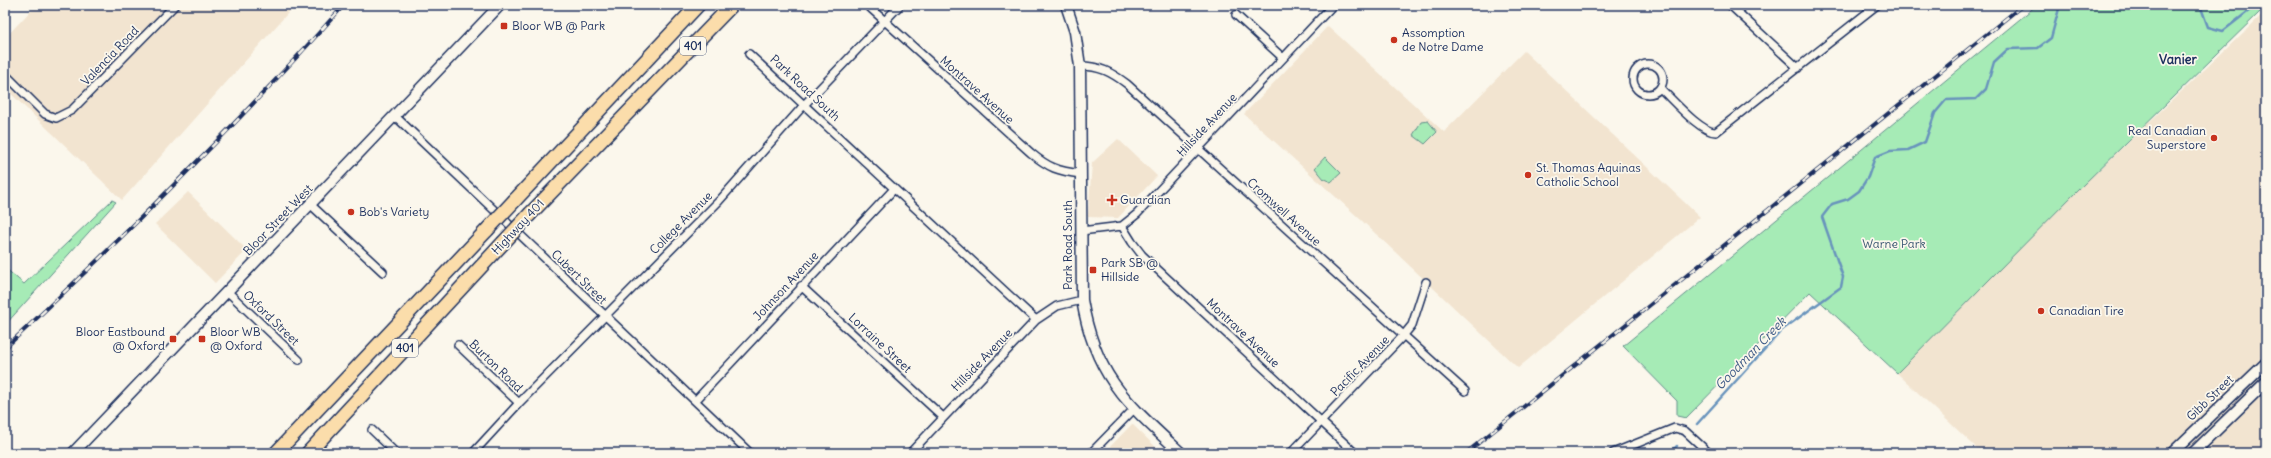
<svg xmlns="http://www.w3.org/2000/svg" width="2271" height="458" font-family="Delius,sans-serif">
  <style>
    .built { fill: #f2e4d0 }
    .green { fill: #a6ebb6; stroke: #608d8a }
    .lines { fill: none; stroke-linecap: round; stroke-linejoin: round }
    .stream { stroke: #6893bc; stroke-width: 2.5 }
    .minor-casing { stroke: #1b2f5e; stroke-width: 10 }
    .secondary-casing { stroke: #1b2f5e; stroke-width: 13 }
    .motorway-casing { stroke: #1b2f5e; stroke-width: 16 }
    .minor { stroke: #fbf7ec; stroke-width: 7 }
    .secondary { stroke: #fbf7ec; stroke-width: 10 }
    .motorway { stroke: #fbddab; stroke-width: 13 }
    .rail-casing { stroke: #1b2f5e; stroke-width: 4 }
    .rail { stroke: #fbf7ec; stroke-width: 2.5; stroke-dasharray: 8; stroke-linecap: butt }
    .motorway-bridge-casing { stroke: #1b2f5e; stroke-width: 16; stroke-linecap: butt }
    .motorway-bridge { stroke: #fbddab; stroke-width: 13 }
    .poi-dot { fill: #c8321e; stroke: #fbf7ec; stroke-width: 1.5 }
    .labels { text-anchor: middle; stroke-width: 3.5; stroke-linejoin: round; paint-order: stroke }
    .shield { fill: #fbf7ec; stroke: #5e6b89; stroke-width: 1 }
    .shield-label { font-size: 11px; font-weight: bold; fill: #1b2f5e }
    .poi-label { font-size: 12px; fill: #1b2f5e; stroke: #fbf7ec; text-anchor: start }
    .street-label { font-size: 12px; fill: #1b2f5e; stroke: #fbf7ec }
    .park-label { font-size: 12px; fill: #375570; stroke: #fbf7ec }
    .neighbourhood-label { font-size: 13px; font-weight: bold; fill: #1b2f5e; stroke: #fbf7ec }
    .water-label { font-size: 13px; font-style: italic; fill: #3b5885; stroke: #fbf7ec }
  </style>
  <rect width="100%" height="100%" fill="#fbf7ec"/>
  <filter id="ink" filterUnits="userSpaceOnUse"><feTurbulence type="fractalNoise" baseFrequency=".025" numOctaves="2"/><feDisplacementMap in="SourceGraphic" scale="8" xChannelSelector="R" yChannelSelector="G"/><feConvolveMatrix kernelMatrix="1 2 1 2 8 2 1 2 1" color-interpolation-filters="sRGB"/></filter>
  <g filter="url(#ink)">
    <path class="built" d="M36,5H295L122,200L5,88V38Z
      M2266,11V453H1982L1897,373L2082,186Z
      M1328,26L1444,132L1524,51L1700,217L1518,368L1359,218L1244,114Z
      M1118,139L1157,176L1118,218L1088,217L1092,163Z
      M188,192L247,250L215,283L155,224Z
      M1132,424L1162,453H1104Z"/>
    <path class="green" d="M2037,5H2253L2260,12L2082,186L1897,373L1810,292L1686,418L1677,416V401L1623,346Z
      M1428,121L1437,132L1425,144L1413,135L1421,122Z
      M1325,157L1341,173L1331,182L1324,179L1315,168Z
      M112,200L116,202L5,325V268L24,284Z"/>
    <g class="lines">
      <path class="stream" d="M2200,5L2208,27L2223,31L2250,10
        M1697,424L1782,330L1841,287L1843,277L1822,217L1832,204L1848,199L1859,191L1868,177L1875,157L1890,151L1908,150L1925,142L1935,113L1946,100L1976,99L1986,89L1994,62L2008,49L2038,48L2051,38L2060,5
        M1670,453L1677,446"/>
      <defs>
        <path id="minor" d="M867,5L1031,153C1049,168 1058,171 1081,174
          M1730,5L1798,68
          M1236,15L1283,58
          M749,54L1036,320
          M1633 79a15 15 0 1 1 30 0a15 15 0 1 1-30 0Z
          M1080,66C1100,66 1111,72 1127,84L1465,391
          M5,74L45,114L56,118L72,110L175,5
          M1660,88C1672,99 1701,133 1716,132L1877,5
          M395,116L750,453
          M311,205L383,272
          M1122,226L1132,242L1142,255L1355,453
          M1081,231L1122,226L1137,214L1333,5
          M801,286L943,417
          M228,292L299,360
          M458,345L519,403
          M696,400L894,189
          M372,430L396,453
          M473,453L519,403L719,201L804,105L900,5
          M910,453L1036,320L1057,306L1082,300
          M1091,453L1134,409
          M1291,453L1403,336L1412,325L1426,282
          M1613,453L1675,428L1685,431L1709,453"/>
        <path id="secondary" d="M1066,5L1075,32L1080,66L1082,300C1095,377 1127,403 1181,453
          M73,453L500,5
          M2172,453L2266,363
          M2193,453L2266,382"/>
        <path id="motorway" d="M515,200L698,5
          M531,213L732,5
          M276,453L487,230
          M308,453L503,243"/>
      </defs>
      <use href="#minor" class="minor-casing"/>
      <use href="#secondary" class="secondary-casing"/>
      <use href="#motorway" class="motorway-casing"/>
      <use href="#minor" class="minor"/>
      <use href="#secondary" class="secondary"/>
      <use href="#motorway" class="motorway"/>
      <defs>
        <path id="rail" d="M5,348C123,238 237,125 344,5
          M1466,453L2023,5"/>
      </defs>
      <use href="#rail" class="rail-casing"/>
      <use href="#rail" class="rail"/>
      <defs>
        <path id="motorway-bridge" d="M487,230L515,200
          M503,243L531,213"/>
      </defs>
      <use href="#motorway-bridge" class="motorway-bridge-casing"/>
      <use href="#motorway-bridge" class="motorway-bridge"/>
    </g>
  </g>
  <g class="poi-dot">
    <rect x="500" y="22" width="8" height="8" rx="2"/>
    <circle cx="1394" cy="40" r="4"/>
    <circle cx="2214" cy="138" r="4"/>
    <circle cx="1528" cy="175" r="4"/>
    <path d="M1110 194h4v4h4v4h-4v4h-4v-4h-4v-4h4z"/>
    <circle cx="351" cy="212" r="4"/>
    <rect x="1089" y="266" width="8" height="8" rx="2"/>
    <circle cx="2041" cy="311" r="4"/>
    <rect x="169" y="335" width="8" height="8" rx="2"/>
    <rect x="198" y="335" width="8" height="8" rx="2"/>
  </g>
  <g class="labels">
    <g class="shield">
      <rect x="680" y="37" width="26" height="18" rx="3"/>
      <rect x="392" y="339" width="26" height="18" rx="3"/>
    </g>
    <g class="shield-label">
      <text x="693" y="50">401</text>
      <text x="405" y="352">401</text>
    </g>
    <g class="poi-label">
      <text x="512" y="30">Bloor WB @ Park</text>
      <text x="1402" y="37">Assomption<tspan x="1402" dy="14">de Notre Dame</tspan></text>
      <text x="2206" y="135" text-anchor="end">Real Canadian<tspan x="2206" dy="14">Superstore</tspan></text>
      <text x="1536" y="172">St. Thomas Aquinas<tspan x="1536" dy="14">Catholic School</tspan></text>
      <text x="1120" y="204">Guardian</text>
      <text x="359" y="216">Bob's Variety</text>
      <text x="1101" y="267">Park SB @<tspan x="1101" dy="14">Hillside</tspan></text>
      <text x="2049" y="315">Canadian Tire</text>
      <text x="165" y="336" text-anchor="end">Bloor Eastbound<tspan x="165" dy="14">@ Oxford</tspan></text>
      <text x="210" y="336">Bloor WB<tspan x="210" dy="14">@ Oxford</tspan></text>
    </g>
    <g class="street-label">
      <text transform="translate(110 56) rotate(-46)" y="4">Valencia Road</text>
      <text transform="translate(805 88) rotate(43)" y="4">Park Road South</text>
      <text transform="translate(977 90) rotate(42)" y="4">Montrave Avenue</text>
      <text transform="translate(1207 125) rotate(-47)" y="4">Hillside Avenue</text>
      <text transform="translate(1284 212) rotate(42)" y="4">Cromwell Avenue</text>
      <text transform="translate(278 220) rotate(-46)" y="4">Bloor Street West</text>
      <text transform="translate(681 223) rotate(-45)" y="4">College Avenue</text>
      <text transform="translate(518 227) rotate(-47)" y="4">Highway 401</text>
      <text transform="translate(1068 245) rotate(-90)" y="4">Park Road South</text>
      <text transform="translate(579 277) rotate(44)" y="4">Cubert Street</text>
      <text transform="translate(786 286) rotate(-47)" y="4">Johnson Avenue</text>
      <text transform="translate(271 318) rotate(44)" y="4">Oxford Street</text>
      <text transform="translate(1243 333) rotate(43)" y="4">Montrave Avenue</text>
      <text transform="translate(880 343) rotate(43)" y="4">Lorraine Street</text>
      <text transform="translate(982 360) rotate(-46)" y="4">Hillside Avenue</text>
      <text transform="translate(496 366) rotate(44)" y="4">Burton Road</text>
      <text transform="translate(1360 366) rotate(-46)" y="4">Pacific Avenue</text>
      <text transform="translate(2210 398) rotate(-44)" y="4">Gibb Street</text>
    </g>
    <g class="park-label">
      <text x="1894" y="248">Warne Park</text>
    </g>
    <g class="neighbourhood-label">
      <text x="2178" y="64">Vanier</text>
    </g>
    <g class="water-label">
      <text transform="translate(1750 353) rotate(-46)" y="5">Goodman Creek</text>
    </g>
  </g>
  <rect width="2271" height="458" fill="none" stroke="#fbf7ec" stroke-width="20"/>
  <rect x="10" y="10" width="2251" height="438" fill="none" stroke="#1b2f5e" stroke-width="1.5" filter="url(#ink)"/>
</svg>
